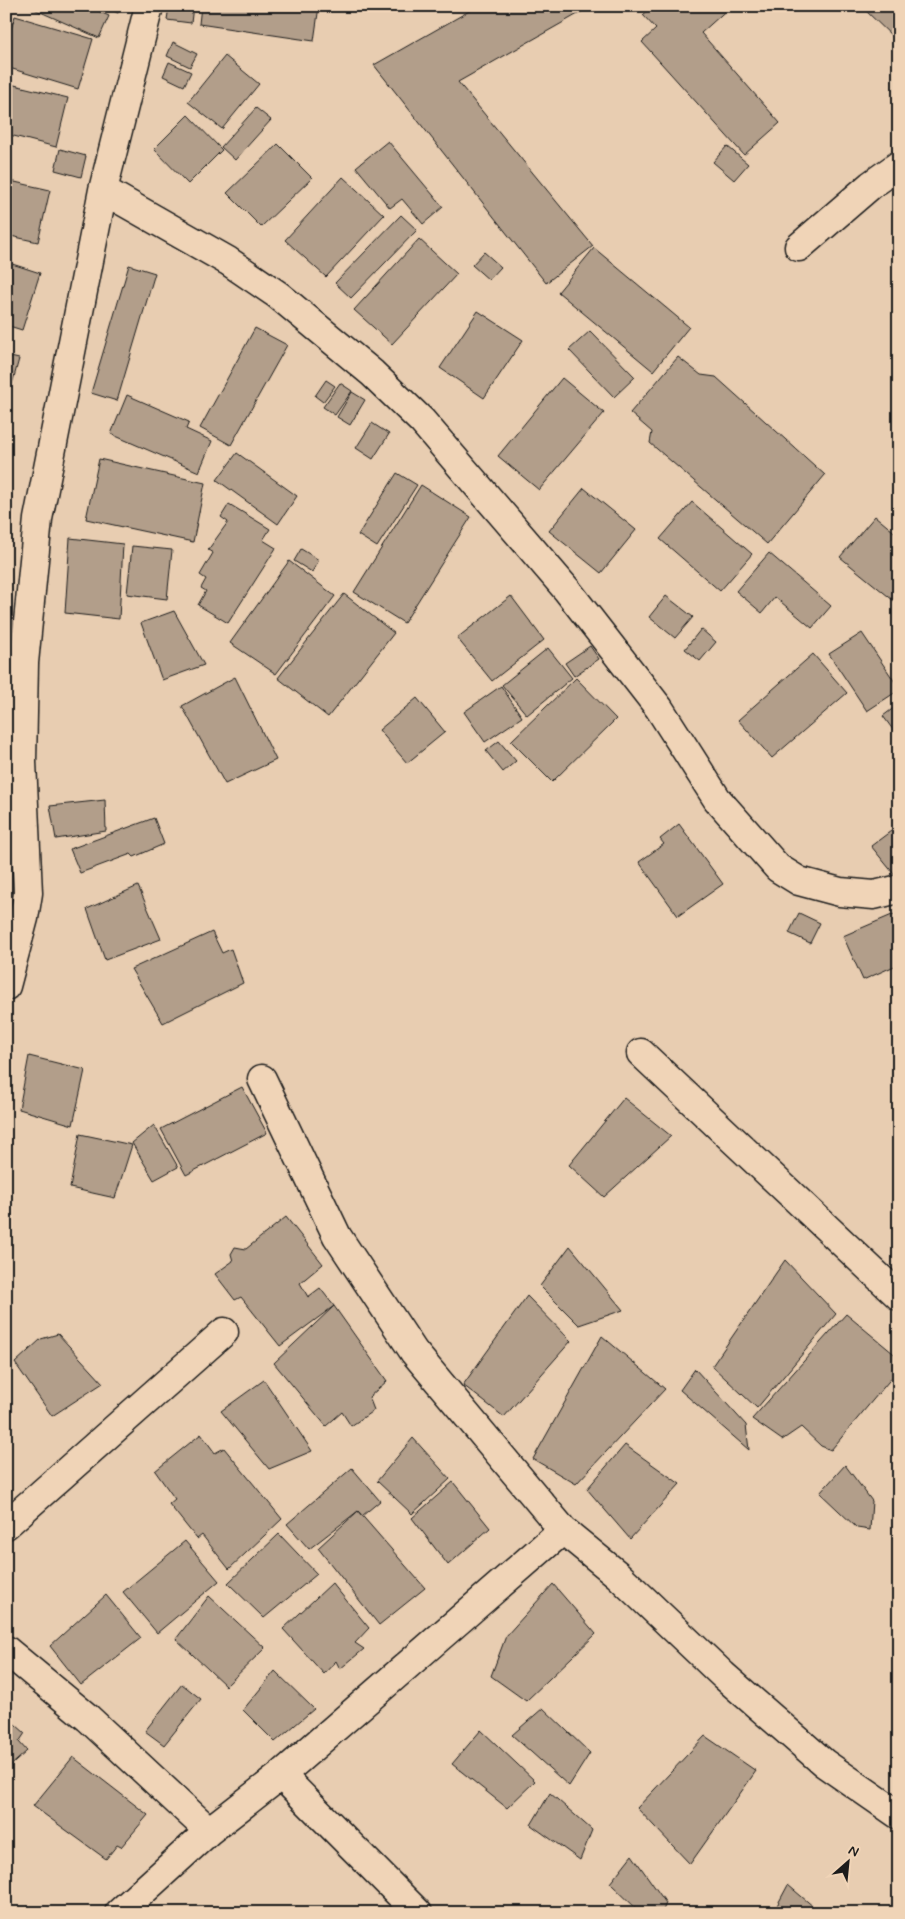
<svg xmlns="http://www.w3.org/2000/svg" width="905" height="1919" font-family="Mynerve,sans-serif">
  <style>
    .building { fill: #b29e8a; stroke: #1c1c1c }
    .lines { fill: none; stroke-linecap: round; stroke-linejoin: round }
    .minor-casing { stroke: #1c1c1c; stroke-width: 31 }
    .minor { stroke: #f0d4b7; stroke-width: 28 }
  </style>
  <rect width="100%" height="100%" fill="#e8cdb1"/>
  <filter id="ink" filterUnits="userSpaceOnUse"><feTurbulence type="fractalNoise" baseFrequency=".02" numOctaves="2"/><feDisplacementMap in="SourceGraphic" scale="10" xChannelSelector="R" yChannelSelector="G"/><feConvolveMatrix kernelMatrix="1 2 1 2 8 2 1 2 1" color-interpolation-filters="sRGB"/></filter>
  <g filter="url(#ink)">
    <path class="building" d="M27,6H87L109,16L99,38Z
      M103,6H121L118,13Z
      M169,6H193L191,23L167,20Z
      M201,6H319L314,41L199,24Z
      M478,6H592L458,82L593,246L546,283L374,65Z
      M653,6H731L701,33L780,123L744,155L642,42L656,29L643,15Z
      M861,6H899V43Z
      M15,16L93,39L78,89L6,67V46Z
      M173,42L197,54L190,67L167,56Z
      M225,56L259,84L222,129L188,102Z
      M169,62L191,72L184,86L163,76Z
      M6,83L68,98L56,147L6,134Z
      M256,108L271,120L235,160L221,147Z
      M188,115L222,150L188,184L154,149Z
      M388,141L443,207L423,224L402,199L390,208L356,167Z
      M278,144L312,178L261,227L227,193Z
      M727,146L748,164L734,180L713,162Z
      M60,149L86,156L81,177L55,170Z
      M343,177L384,215L326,277L285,240Z
      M6,180L50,190L38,242L6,235Z
      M401,215L417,230L351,298L335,283Z
      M419,239L457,274L392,344L354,310Z
      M594,248L689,327L653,371L558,292Z
      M484,252L501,267L489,280L472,265Z
      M6,262L40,273L22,330L6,325Z
      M129,265L155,273L117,401L91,393Z
      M478,311L523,340L484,398L440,368Z
      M255,328L287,345L231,445L200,428Z
      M590,331L635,377L614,397L569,350Z
      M6,356L19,359L6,406Z
      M678,357L701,375L716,377L825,475L767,544L650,443L652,432L630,413Z
      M562,378L604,413L539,490L498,456Z
      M326,380L335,386L323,402L315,396Z
      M340,383L352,391L335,415L323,407Z
      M352,392L365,400L350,425L337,417Z
      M127,395L189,422L186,429L212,441L199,472L111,434Z
      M372,423L389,434L373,459L356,448Z
      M237,453L297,496L278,524L217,480Z
      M99,459L205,483L193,542L86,519Z
      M397,473L417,485L377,547L358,535Z
      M421,485L471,517L404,623L354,592Z
      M584,488L636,530L601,573L549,531Z
      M692,502L752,554L720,591L660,539Z
      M229,504L270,529L263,540L276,548L228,623L198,605L206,591L201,588L206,579L200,575L213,553L208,550L228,522L221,517Z
      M875,516L899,536V605L840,557Z
      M70,538L123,544L119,619L65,613Z
      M132,546L172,550L167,599L127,594Z
      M301,549L319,560L312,572L294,561Z
      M769,553L831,606L812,628L775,597L762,613L736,591Z
      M289,561L335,596L276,674L230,643Z
      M344,594L394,633L328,717L278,678Z
      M511,596L544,640L492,681L457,638Z
      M666,596L693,617L675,638L649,617Z
      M174,611L204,665L162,680L141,623Z
      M701,629L716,642L700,661L685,649Z
      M862,633L899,688V690L867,711L829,654Z
      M590,646L599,659L574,676L565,663Z
      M548,648L572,678L527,715L502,685Z
      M813,654L847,693L772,758L738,720Z
      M235,677L276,760L225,784L182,706Z
      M576,678L616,719L552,782L511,741Z
      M501,686L522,717L485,742L464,712Z
      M417,698L445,732L407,763L379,730Z
      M899,704V738L883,716Z
      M499,741L516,761L503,772L486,751Z
      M105,800L106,831L56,839L50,806Z
      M154,818L164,844L134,857L131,854L80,873L70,849Z
      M679,824L723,884L678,916L639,862L664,844L660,839Z
      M899,825V878L898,879L871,846Z
      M138,886L161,939L105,960L87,909Z
      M899,912V964L863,980L843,936Z
      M799,913L820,923L810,943L789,933Z
      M212,932L222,953L231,949L243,983L163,1023L131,969Z
      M29,1056L85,1070L73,1125L19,1109Z
      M242,1087L267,1133L186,1175L161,1129Z
      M624,1098L671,1136L604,1197L569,1165Z
      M154,1125L178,1167L154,1180L132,1143Z
      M80,1134L132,1145L115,1198L70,1188Z
      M286,1217L323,1264L300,1283L308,1297L320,1288L334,1306L280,1346L241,1297L235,1300L215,1274L233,1261L231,1254L235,1247L246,1249Z
      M570,1246L623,1310L579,1325L540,1286Z
      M785,1260L836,1314L757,1408L712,1366Z
      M527,1296L571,1341L504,1417L463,1385Z
      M334,1306L387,1381L369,1397L374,1410L351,1426L342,1412L326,1426L274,1363Z
      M846,1314L899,1358V1369L831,1450L821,1446L801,1427L782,1440L752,1419Z
      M58,1334L103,1383L52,1416L15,1363L41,1339Z
      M602,1336L665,1389L576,1484L533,1459Z
      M695,1369L746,1425L749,1450L680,1390Z
      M264,1380L312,1451L269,1469L221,1411Z
      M201,1434L215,1453L224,1448L282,1519L229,1569L202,1535L197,1539L169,1504L175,1499L155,1471Z
      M413,1438L450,1479L412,1514L377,1481Z
      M625,1445L680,1484L630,1539L587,1489Z
      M845,1465L872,1501L870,1530L857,1528L820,1493Z
      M352,1468L380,1501L362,1516L358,1511L309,1549L287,1524Z
      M453,1482L490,1528L448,1565L412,1518Z
      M358,1511L425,1588L379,1625L318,1548Z
      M279,1534L317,1574L264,1618L228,1583Z
      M185,1541L219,1581L157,1633L123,1592Z
      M332,1583L369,1628L355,1643L364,1649L340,1669L336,1661L324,1674L283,1629Z
      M553,1584L596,1634L526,1701L491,1676L506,1636Z
      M106,1595L141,1638L81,1685L50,1646Z
      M209,1596L265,1648L226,1686L176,1639Z
      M275,1671L314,1709L275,1742L243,1710Z
      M182,1684L201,1699L164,1745L145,1731Z
      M543,1708L590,1753L569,1786L512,1735Z
      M7,1717L25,1733L19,1742L27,1751L6,1770Z
      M481,1730L535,1781L507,1808L452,1764Z
      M705,1736L756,1771L690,1864L637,1808Z
      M73,1757L148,1815L121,1847L117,1845L106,1859L33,1806Z
      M550,1793L592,1830L580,1860L531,1825Z
      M632,1855L666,1903L662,1913H641L610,1883Z
      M788,1885L821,1913H773Z"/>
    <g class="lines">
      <defs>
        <path id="minor" d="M103,190L228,261L278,295L372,373L422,421L567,590L659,708L717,799L778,868L799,881L840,892L874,895L899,889
          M799,247L871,185L899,165
          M6,986L24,918L28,893L22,762L24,663L38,519L103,190L149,6
          M641,1053L899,1296
          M262,1079L337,1236L414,1352L563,1530L618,1575L723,1675L824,1763L899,1815
          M6,1525L224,1332
          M6,1650L88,1718L209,1831
          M281,1775L418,1913
          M119,1913L209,1831L281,1775L563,1530"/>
      </defs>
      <use href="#minor" class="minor-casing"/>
      <use href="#minor" class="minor"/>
    </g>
  </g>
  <rect width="905" height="1919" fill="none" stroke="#f0d4b7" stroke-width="25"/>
  <rect x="12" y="12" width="880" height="1894" fill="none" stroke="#1c1c1c" stroke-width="2" filter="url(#ink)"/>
  <g transform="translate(848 1862) rotate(27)" stroke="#f0d4b7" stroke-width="4" paint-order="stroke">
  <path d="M0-4L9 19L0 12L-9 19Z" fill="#1c1c1c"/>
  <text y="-8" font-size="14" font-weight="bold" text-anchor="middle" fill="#1c1c1c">N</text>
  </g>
</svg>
